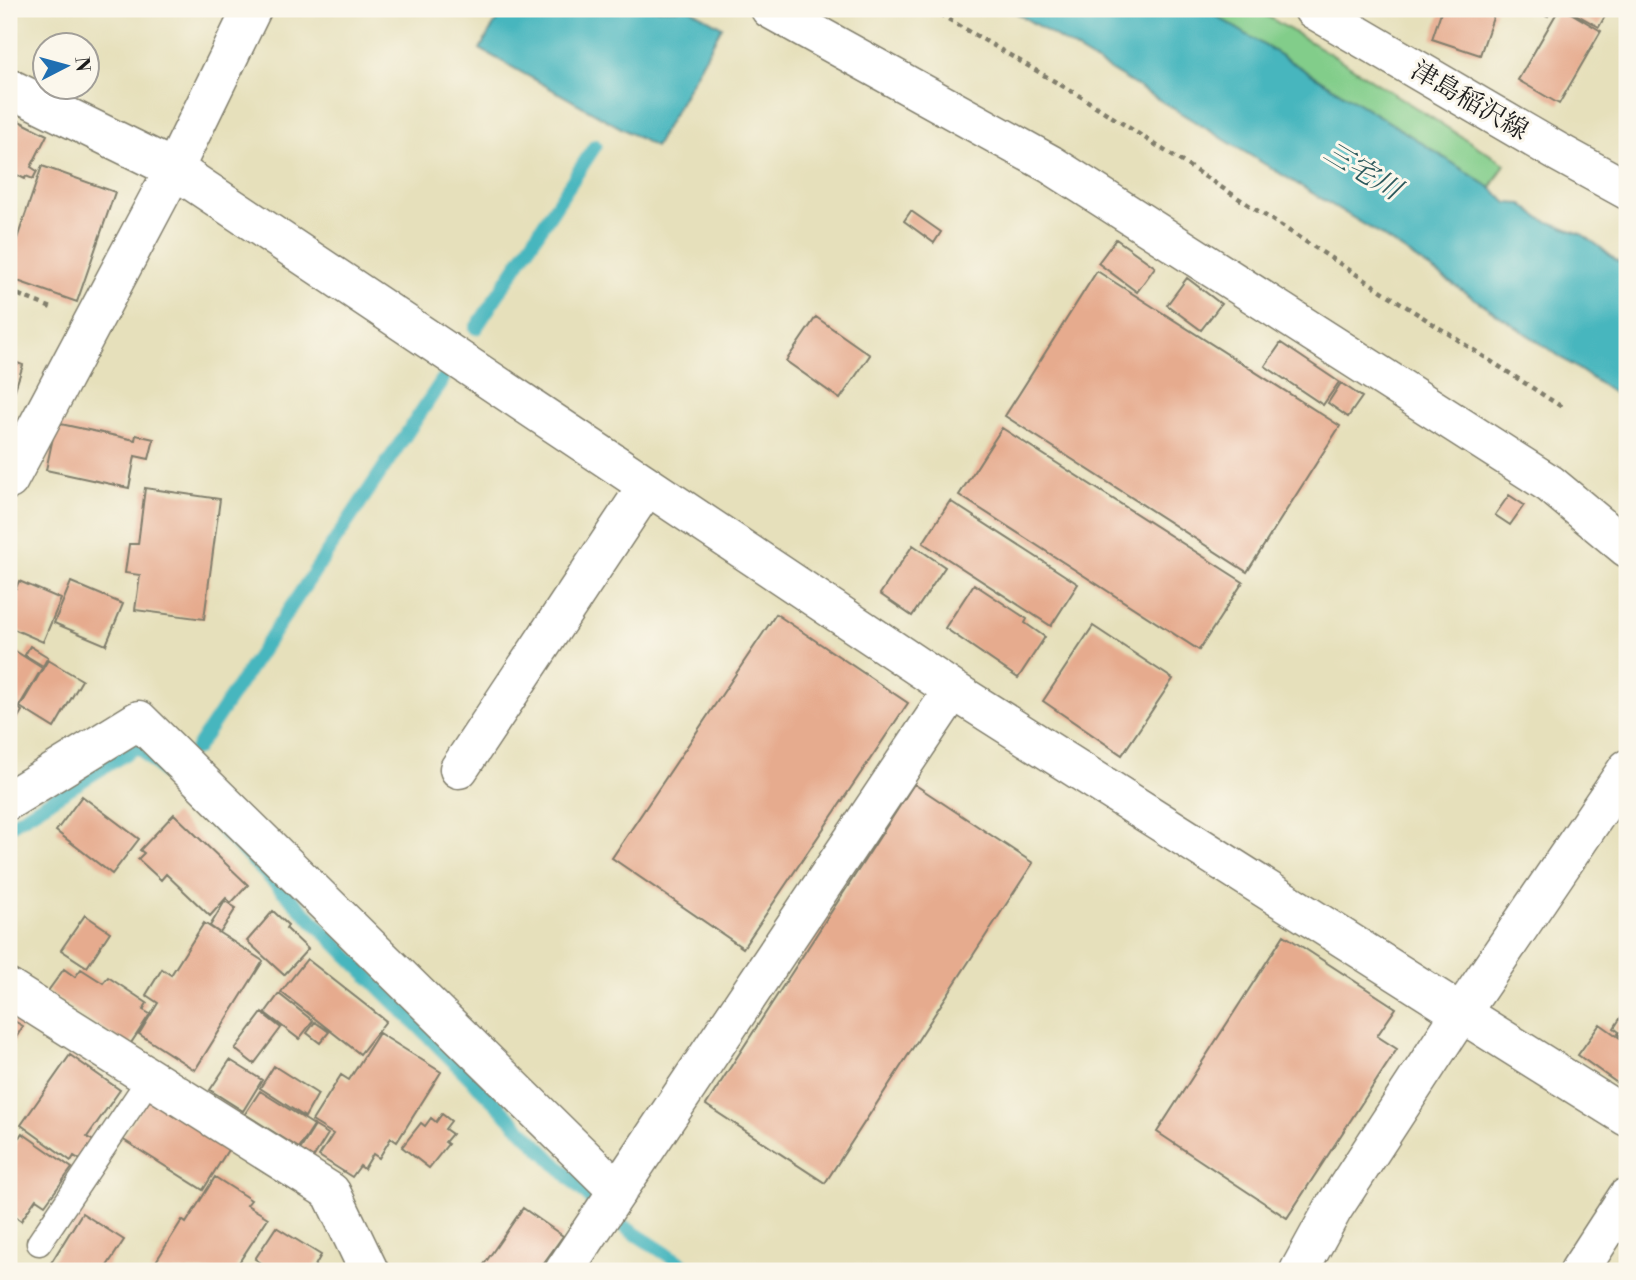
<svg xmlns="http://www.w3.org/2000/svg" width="1636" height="1280" font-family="'Libre Bodoni','Noto Serif JP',serif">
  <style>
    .green { fill: #82cd8a; stroke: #4f7453; stroke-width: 2 }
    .water { fill: #46b6be; stroke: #31696d; stroke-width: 2 }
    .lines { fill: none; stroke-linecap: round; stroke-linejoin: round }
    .stream { stroke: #46b6be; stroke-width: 14 }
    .building { fill: #e6ab8e }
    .lane-casing { stroke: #817e6c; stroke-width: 27 }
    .street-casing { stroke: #817e6c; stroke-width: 41 }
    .secondary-casing { stroke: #817e6c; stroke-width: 41 }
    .path { stroke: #817e6c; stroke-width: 4.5; stroke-dasharray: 5 5; stroke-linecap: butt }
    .lane { stroke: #fff; stroke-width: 24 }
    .street { stroke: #fff; stroke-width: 38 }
    .secondary { stroke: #fff; stroke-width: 38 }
    .labels { text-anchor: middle; stroke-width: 6; stroke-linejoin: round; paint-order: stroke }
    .street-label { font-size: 26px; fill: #1c1c1c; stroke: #fbf7ec }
    .water-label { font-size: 28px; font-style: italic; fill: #2d5a5d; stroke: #fbf7ec }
  </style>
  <rect width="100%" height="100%" fill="#fbf7ec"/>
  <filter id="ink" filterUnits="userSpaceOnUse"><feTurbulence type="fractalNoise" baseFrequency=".0143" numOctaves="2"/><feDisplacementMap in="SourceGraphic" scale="14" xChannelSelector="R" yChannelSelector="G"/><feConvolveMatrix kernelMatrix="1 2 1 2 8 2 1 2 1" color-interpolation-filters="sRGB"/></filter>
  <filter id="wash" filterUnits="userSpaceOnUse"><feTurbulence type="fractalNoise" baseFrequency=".00686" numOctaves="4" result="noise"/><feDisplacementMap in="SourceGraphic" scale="28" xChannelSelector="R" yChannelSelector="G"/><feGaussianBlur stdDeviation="1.57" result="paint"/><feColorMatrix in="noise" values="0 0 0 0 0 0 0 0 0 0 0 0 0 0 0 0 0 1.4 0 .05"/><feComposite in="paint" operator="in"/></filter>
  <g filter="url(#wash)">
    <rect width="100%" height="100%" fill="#e6e0bb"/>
    <path class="green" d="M1205,9H1255L1334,56L1505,164L1491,188L1397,127Z"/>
    <path class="water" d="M503,9H690L722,27L655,147L480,49Z
      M1010,9H1205L1397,127L1491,188L1507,203L1522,204L1539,218L1583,235L1600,247L1618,262L1626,256L1627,257V402L1373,230Z"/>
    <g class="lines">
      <path class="stream" d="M476,328L595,146
        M196,749L443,379
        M9,826L138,746L596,1204
        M623,1226L693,1271"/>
    </g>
    <g id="blocks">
      <path class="building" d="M1442,9H1496L1480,55L1432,39Z
        M1530,9H1551L1548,16Z
        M1559,9H1564L1601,31L1559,104L1518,80Z
        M1567,9H1609L1599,27Z
        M9,116L47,135L31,167L37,171L33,179L26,176L25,179L9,171Z
        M42,166L115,192L77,302L9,278V262Z
        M911,211L941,232L934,243L904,221Z
        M1116,239L1155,267L1137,292L1098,263Z
        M1097,271L1340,426L1247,572L1005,416Z
        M1187,278L1221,304L1201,330L1167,305Z
        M816,317L870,355L840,399L786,361Z
        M1281,343L1339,382L1323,405L1265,366Z
        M9,360L23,365L9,408Z
        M1341,383L1362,397L1348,417L1328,403Z
        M56,423L135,440L136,435L154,439L149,459L135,456L129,488L46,470Z
        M1002,428L1243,582L1199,650L959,495Z
        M145,488L220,499L204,619L135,610L140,575L125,573L129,544H138Z
        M1509,495L1524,505L1510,525L1495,515Z
        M950,501L1078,584L1051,626L923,543Z
        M913,545L945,567L912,616L880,594Z
        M19,581L61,599L43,642L9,627V585L16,588Z
        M71,582L123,604L106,645L54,623Z
        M974,584L1027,619L1025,623L1045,637L1018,678L945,628Z
        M776,614L908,703L743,948L612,858Z
        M1093,626L1173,679L1122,755L1043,701Z
        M30,646L48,657L43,666L25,655Z
        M9,647L42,668L18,708L22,711L9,732Z
        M48,660L82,680L54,728L20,707Z
        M914,784L1033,863L825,1183L706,1105Z
        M82,796L139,839L112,874L56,831Z
        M174,814L248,885L231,903L226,898L210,916L166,874L161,880L138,859L144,853L140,850Z
        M225,901L236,908L220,933L210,926Z
        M273,911L288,925L286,928L308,949L284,975L247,941Z
        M85,915L110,932L87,967L61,950Z
        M204,923L263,961L195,1070L139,1034L158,1003L146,995L162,969L171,975Z
        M1284,935L1396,1008L1377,1036L1397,1049L1287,1218L1157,1132Z
        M307,959L386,1021L360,1054L281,992Z
        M64,969L75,977L81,969L103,983L108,977L147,1003L143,1010L150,1014L129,1046L48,991Z
        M279,994L313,1021L299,1039L265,1013Z
        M1627,1008V1041L1618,1034L1619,1032L1614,1028Z
        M262,1013L281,1028L254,1064L235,1049Z
        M9,1018L23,1026L9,1049Z
        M315,1022L329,1032L320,1043L307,1033Z
        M1600,1024L1627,1043V1090L1578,1055Z
        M379,1033L441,1072L397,1142L391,1138L379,1158L373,1154L364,1169L360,1166L352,1177L319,1156L333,1134L312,1121L341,1075L349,1080Z
        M70,1055L120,1090L87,1137L95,1142L82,1161L74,1156L71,1161L21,1125Z
        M230,1060L262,1080L243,1111L210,1090Z
        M274,1066L318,1094L305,1117L260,1088Z
        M260,1091L314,1125L299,1148L245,1114Z
        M150,1094L231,1145L203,1190L122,1139Z
        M442,1114L451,1121L445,1129L452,1134L445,1142L448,1144L429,1168L402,1147L421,1123L425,1126L431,1118L436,1122Z
        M315,1126L328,1134L313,1158L300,1150Z
        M22,1133L72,1168L45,1205L36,1199L21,1221L9,1212V1152Z
        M215,1177L251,1200L247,1205L268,1218L236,1267L242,1271H150L182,1220L186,1223Z
        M523,1208L563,1236L538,1271H490L483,1266Z
        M82,1213L124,1240L107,1266L115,1271H46Z
        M276,1227L321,1255L312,1271H274L255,1259Z"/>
    </g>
  </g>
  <g filter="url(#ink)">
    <use href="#blocks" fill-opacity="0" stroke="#817e6c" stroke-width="2"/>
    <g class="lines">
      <defs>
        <path id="lane" d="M39,1243L150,1078"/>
        <path id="street" d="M770,9L1050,164L1550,484L1627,548
          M9,88L174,169L953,690L1461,1013L1627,1117
          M9,480L174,169L252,9
          M459,769L647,486
          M9,800L139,720L618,1191
          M9,989L331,1192L369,1271
          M564,1271L953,690
          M1299,1271L1333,1209L1461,1013L1627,769
          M1579,1271L1627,1197"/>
        <path id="secondary" d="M1313,9L1556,151L1627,190"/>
      </defs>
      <use href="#lane" class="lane-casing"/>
      <use href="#street" class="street-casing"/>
      <use href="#secondary" class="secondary-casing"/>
      <path class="path" d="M931,9L1083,98L1565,409
        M9,291L54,309"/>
      <use href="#lane" class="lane"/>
      <use href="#street" class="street"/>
      <use href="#secondary" class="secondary"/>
    </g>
  </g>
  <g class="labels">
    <g class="street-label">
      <text transform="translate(1470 100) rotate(30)" y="9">津島稲沢線</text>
    </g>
    <g class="water-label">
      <text transform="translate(1363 170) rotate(31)" y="10">三宅川</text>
    </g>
  </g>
  <rect width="1636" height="1280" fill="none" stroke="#fbf7ec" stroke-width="35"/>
  <g transform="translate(66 66) rotate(84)"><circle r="33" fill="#fbf7ec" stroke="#a29f99" stroke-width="2"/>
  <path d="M0-5L12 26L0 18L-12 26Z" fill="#1f6fb2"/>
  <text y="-10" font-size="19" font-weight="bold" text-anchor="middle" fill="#1c1c1c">N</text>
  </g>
</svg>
